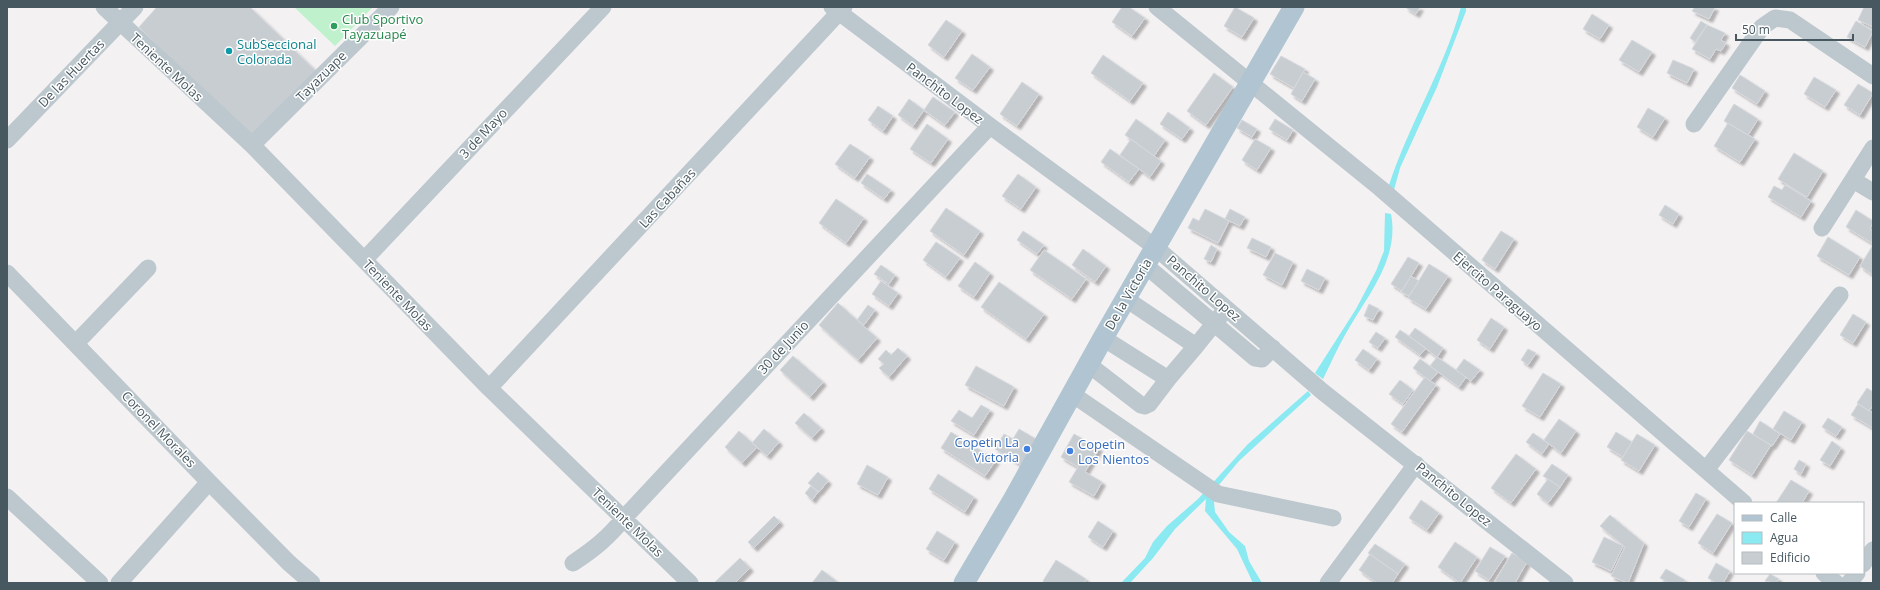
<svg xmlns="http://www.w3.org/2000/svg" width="1880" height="590" font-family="'Open Sans',sans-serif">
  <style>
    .green { fill: #bff2cc }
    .water { fill: #8ae9f1 }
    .building { fill: #c8cdd1; stroke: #d5d8dd; filter: url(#shadow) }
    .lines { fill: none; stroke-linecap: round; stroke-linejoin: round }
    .minor { stroke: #bcc8ce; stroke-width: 17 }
    .major { stroke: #b0c5d1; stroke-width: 21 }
    .leisure-dot { fill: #2e9e5b; stroke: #fff; stroke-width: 1.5 }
    .culture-dot { fill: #0f9aa8; stroke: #fff; stroke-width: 1.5 }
    .shop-dot { fill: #3f7fe0; stroke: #fff; stroke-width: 1.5 }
    .labels { text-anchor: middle; stroke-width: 3; stroke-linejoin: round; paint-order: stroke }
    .leisure-label { font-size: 13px; fill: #27864d; stroke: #fff; text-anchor: start }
    .culture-label { font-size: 13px; fill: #0d838f; stroke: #fff; text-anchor: start }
    .street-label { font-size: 13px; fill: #485860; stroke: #fff }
    .shop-label { font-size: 13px; fill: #366cbe; stroke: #fff; text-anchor: end }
  </style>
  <defs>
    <filter id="shadow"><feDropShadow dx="3.5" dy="3.5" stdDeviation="1" flood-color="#0004"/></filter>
  </defs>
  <rect width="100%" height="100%" fill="#f4f1f2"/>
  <path class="green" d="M294,7H373L335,46Z"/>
  <path class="water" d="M1461,7H1466V11L1437,87L1400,168L1394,190L1389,185C1409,124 1444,69 1461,7Z
    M1385,213L1391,214C1400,260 1366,297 1345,335C1337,349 1330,365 1323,379L1315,373L1356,309L1376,271L1384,251Z
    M1308,391L1311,395L1239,461L1213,492L1215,512L1229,532L1245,546L1249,561L1262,583H1253L1237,549L1205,511L1206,499L1175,529L1153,558L1130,583H1121L1145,558L1153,542L1167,526L1198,499L1248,444Z"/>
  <path class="building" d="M157,7H250L320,75L251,139L139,27Z
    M1122,7H1129L1145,18L1132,36L1112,22Z
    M1235,7L1254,18L1242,37L1224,26Z
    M1405,7H1420L1416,14Z
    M1695,7H1715L1709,19L1692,11Z
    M1864,7H1873V27L1858,20Z
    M1592,14L1609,25L1600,39L1583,29Z
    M946,20L962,31L944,57L928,45Z
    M1701,21L1707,25L1695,42L1690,38Z
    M1856,21L1873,31L1865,47L1847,37Z
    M1707,25L1725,33L1721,40L1726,43L1721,51L1716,49L1710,59L1692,49Z
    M1632,40L1652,52L1639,72L1619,60Z
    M972,54L990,67L973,90L955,78Z
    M1103,55L1143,83L1130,101L1091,73Z
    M1281,56L1305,69L1294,88L1270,74Z
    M1673,60L1694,69L1687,83L1667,73Z
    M1303,72L1315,79L1302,101L1291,94Z
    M1214,73L1233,87L1206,125L1187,111Z
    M1740,75L1765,91L1757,104L1732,88Z
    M1814,77L1836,90L1825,107L1804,94Z
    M1022,82L1039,94L1017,126L1000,114Z
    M1858,84L1873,93L1860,115L1844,105Z
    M933,97L955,112L945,125L924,110Z
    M909,99L924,110L913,126L898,115Z
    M1734,104L1758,119L1748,135L1724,121Z
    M878,106L893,116L883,131L868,120Z
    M1648,108L1665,118L1653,137L1637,127Z
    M1168,112L1190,128L1182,139L1160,124Z
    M1136,119L1165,140L1154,156L1125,135Z
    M1275,119L1293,130L1287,140L1269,129Z
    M1242,120L1257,129L1252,137L1237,128Z
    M1728,123L1755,139L1740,162L1714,146Z
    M927,124L948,139L931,163L910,149Z
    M1131,139L1161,161L1150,177L1120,155Z
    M1255,139L1271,148L1257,170L1242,160Z
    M850,144L870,157L855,178L835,164Z
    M1110,149L1139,169L1129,182L1101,162Z
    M1794,153L1823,171L1807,197L1778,179Z
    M867,174L891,190L884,199L861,183Z
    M1018,174L1036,187L1021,209L1002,196Z
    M1785,185L1811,201L1801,217L1768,197L1774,186L1782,190Z
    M836,199L864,218L846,243L819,223Z
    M1665,205L1679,214L1673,224L1659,215Z
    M946,208L980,231L964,255L930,231Z
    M1205,209L1229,221L1218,243L1188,228L1193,218L1199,221Z
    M1230,209L1245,217L1240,226L1225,219Z
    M1856,210L1873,221L1870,229L1873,231L1872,243L1846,227Z
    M1023,231L1044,245L1037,254L1017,240Z
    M1501,231L1514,239L1495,269L1482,260Z
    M1828,237L1860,257L1849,275L1817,256Z
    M1252,238L1271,247L1266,257L1247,248Z
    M936,242L960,258L946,277L923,260Z
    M1211,245L1217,249L1211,262L1204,259Z
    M1873,245V275L1860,266Z
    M1083,249L1106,266L1095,282L1072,265Z
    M1044,250L1086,279L1072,299L1030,270Z
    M1275,253L1293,262L1282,285L1263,275Z
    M1408,257L1419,263L1402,291L1391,284Z
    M975,262L990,273L974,297L958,286Z
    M1429,264L1448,276L1426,309L1408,298Z
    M881,265L895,275L889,284L874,274Z
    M1307,269L1325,278L1319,290L1301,281Z
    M1411,276L1419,281L1409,296L1401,292Z
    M881,281L898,293L889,306L872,294Z
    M999,282L1044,314L1026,339L981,307Z
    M838,303L877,338L858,360L819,325Z
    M1369,304L1379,309L1373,320L1364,316Z
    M868,305L875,310L864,325L857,320Z
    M1853,314L1866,322L1853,343L1840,335Z
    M1491,318L1504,327L1490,349L1477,340Z
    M1415,328L1443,348L1437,357L1409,336Z
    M1400,330L1426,348L1420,355L1395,337Z
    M1376,332L1385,338L1378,348L1369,342Z
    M898,348L907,356L889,377L879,368L884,364L878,359L886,350L891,355Z
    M1363,349L1377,359L1369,370L1355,360Z
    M1528,349L1536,353L1528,365L1521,360Z
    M793,356L823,382L810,397L780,370Z
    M1437,357L1466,377L1459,387L1430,366Z
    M1420,359L1438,372L1430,381L1413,368Z
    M1464,359L1480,370L1471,381L1456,370Z
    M976,366L1014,387L1004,406L965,385Z
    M1543,373L1561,384L1540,417L1522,406Z
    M1425,377L1436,385L1402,432L1391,424Z
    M1400,380L1413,390L1403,404L1389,394Z
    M1867,388L1873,392V405L1869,411L1857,403Z
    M1858,404L1873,413V428L1851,415Z
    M981,405L990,410L974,435L951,421L959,410L972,418Z
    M1784,411L1802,422L1791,440L1773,429Z
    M804,413L821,428L812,438L795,423Z
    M1828,418L1842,427L1836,436L1822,427Z
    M1559,419L1576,431L1561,453L1544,440Z
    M1760,421L1780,434L1772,446L1753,434Z
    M764,429L779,442L767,456L752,443Z
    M1019,429L1036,439L1021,465L995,449L1004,434L1013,439Z
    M739,431L757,447L742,463L725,447Z
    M1747,431L1771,445L1752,475L1729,460Z
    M951,432L996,460L985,476L941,448Z
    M1616,432L1632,442L1623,457L1607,447Z
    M1533,433L1549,444L1542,454L1526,442Z
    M1074,434L1099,448L1085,472L1102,482L1094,496L1069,482L1078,467L1061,457Z
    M1637,434L1655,445L1639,471L1621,460Z
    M1832,441L1841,448L1830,466L1820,460Z
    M1516,454L1536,469L1511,503L1491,488Z
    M1799,460L1806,464L1801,474L1794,469Z
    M1552,464L1568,475L1560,487L1543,476Z
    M867,465L888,477L878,495L857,484Z
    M818,472L828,481L819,492L808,483Z
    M938,474L974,497L965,512L929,489Z
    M1548,479L1560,487L1548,503L1537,494Z
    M1791,480L1809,491L1802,503H1776Z
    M811,486L818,492L812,500L805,493Z
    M1696,493L1706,499L1689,527L1679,521Z
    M1421,500L1439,513L1427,530L1409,518Z
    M1717,514L1732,523L1713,553L1698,543Z
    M1610,515L1644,543L1628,583L1611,576L1625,547L1600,526Z
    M774,516L780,522L754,548L748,542Z
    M1098,521L1113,531L1103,547L1088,537Z
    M937,531L955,542L944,560L926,549Z
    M1604,537L1623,546L1611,571L1592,562Z
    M1455,542L1477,557L1460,583L1438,567Z
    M1375,544L1405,564L1398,574L1368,553Z
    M1490,547L1505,556L1489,580L1475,571Z
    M1512,553L1527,562L1515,583H1499L1495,581Z
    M1370,554L1398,574L1392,583H1377L1359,570Z
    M740,558L750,568L735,583H714Z
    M1056,560L1086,579L1084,583H1045L1043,581Z
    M1716,563L1730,571L1723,583H1716L1708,578Z
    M1666,569L1685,580L1683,583H1669L1660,578Z
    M822,570L839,583H812Z
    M1770,574L1779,579L1776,583L1765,581Z"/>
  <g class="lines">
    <path class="minor" d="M104,7L252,145L489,388L690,583
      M832,7L990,126L1155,247L1323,392L1565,583
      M1157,7L1380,188L1744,503
      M1694,124L1762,27L1775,18L1790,20L1873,76
      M7,140L135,7
      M252,145L391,7
      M1853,180L1873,192
      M1822,228L1873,148
      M364,260L603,7
      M1145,265L1255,358L1262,359L1273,348
      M7,273L209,482L289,563L312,583
      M1103,338L1168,379L1196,346L1126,299
      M76,343L148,268
      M1196,346L1221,315
      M1088,364L1141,405L1145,406L1149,404L1168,379
      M489,388L844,7
      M1072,394L1218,494L1333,518
      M1706,470L1840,295
      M7,497L100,583
      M573,563C594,549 608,538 624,518L990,126
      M1863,564L1873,550
      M1824,573L1836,583
      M119,583L209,482
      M1328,583L1416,464
      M1849,583L1857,573"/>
    <path class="major" d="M964,583L1013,500L1103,338L1294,7"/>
  </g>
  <circle class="leisure-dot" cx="334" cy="26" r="4"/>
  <circle class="culture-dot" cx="229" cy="51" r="4"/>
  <g class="shop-dot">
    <circle cx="1027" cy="449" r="4"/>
    <circle cx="1070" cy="451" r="4"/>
  </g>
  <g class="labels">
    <g class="leisure-label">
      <text x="342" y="24">Club Sportivo<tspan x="342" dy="15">Tayazuapé</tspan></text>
    </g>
    <g class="culture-label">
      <text x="237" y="49">SubSeccional<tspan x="237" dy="15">Colorada</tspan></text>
    </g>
    <g class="street-label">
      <text transform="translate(167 67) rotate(43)" y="5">Teniente Molas</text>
      <text transform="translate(71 73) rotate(-46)" y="5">De las Huertas</text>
      <text transform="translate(321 76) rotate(-45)" y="5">Tayazuape</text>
      <text transform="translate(945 93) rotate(37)" y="5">Panchito Lopez</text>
      <text transform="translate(483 133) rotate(-47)" y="5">3 de Mayo</text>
      <text transform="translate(667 198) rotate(-47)" y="5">Las Cabañas</text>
      <text transform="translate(1204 288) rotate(41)" y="5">Panchito Lopez</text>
      <text transform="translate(1498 291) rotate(41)" y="5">Ejercito Paraguayo</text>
      <text transform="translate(1128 294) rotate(-60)" y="5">De la Victoria</text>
      <text transform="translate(398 295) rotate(46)" y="5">Teniente Molas</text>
      <text transform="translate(783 347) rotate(-47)" y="5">30 de Junio</text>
      <text transform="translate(159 429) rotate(46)" y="5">Coronel Morales</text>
      <text transform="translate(1454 494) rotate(39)" y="5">Panchito Lopez</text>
      <text transform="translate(628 522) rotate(44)" y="5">Teniente Molas</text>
    </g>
    <g class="shop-label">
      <text x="1019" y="447">Copetin La<tspan x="1019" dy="15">Victoria</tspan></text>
      <text x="1078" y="449" text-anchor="start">Copetin<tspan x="1078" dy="15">Los Nientos</tspan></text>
    </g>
  </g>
  <rect width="1880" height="590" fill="none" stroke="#485860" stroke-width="16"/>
  <rect x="1734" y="502" width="130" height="72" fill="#ffffff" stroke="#b6bcbf"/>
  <rect x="1742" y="515" width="20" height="6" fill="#b0c5d1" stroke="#b6bcbf"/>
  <text x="1770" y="522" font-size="12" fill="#485860">Calle</text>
  <rect x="1742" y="532" width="20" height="12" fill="#8ae9f1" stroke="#b6bcbf"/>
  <text x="1770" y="542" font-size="12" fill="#485860">Agua</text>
  <rect x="1742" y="552" width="20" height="12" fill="#c8cdd1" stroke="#b6bcbf"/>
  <text x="1770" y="562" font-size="12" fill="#485860">Edificio</text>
  <path d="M1736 34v6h117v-6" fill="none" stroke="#485860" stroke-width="2"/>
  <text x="1742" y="34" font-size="12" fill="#485860" stroke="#ffffff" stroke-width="3" paint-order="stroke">50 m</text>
</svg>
